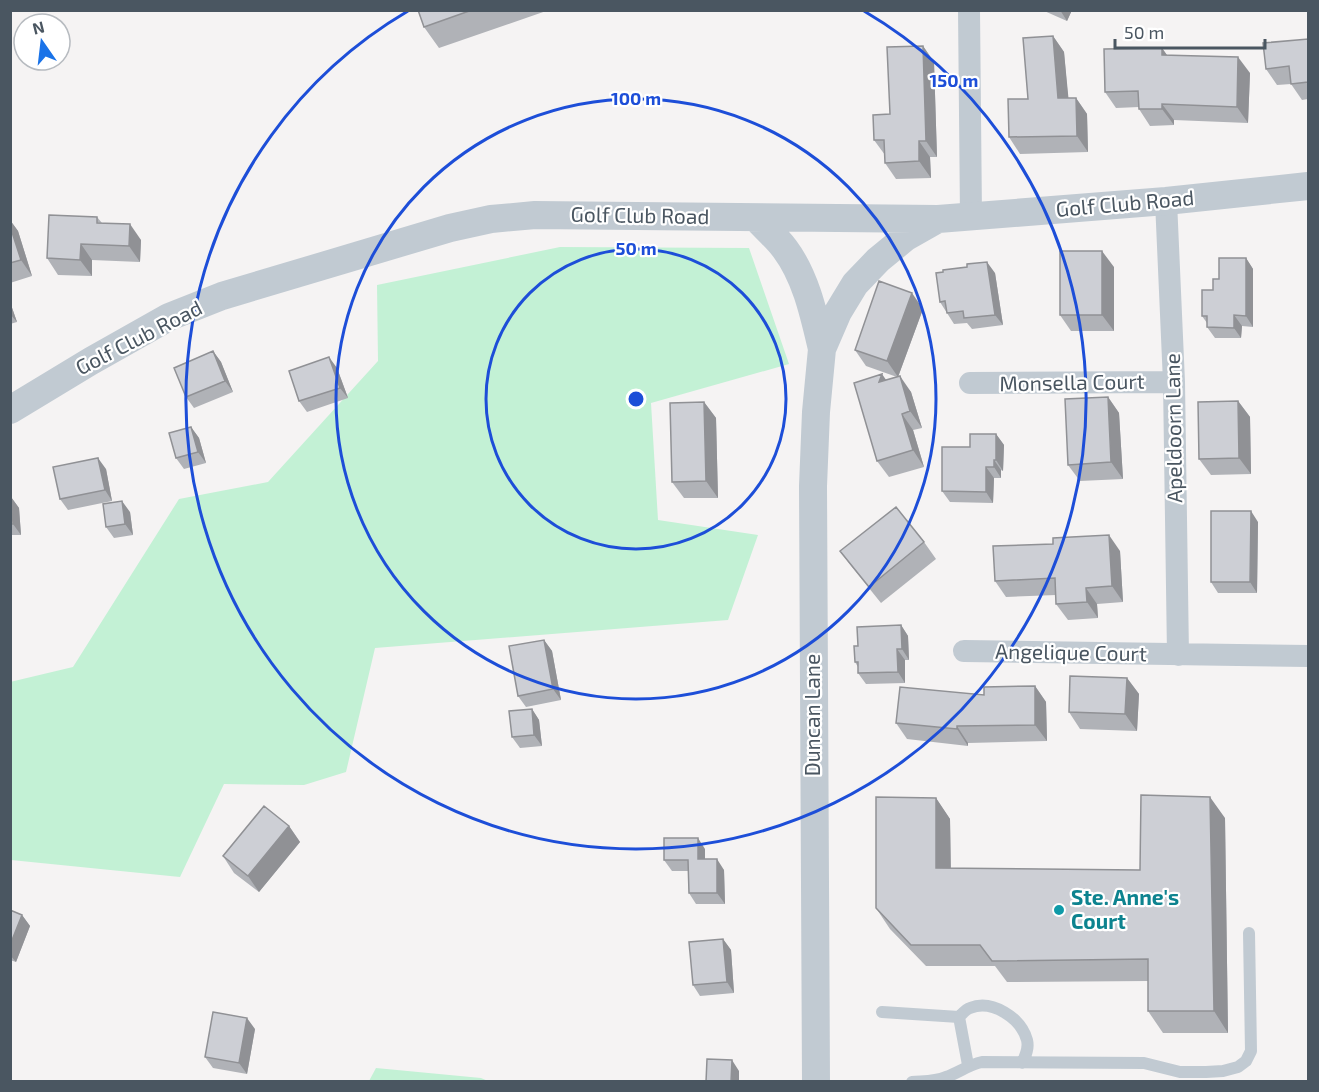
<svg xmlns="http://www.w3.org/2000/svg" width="1319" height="1092" font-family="'Exo 2',sans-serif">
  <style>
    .green { fill: #c3f1d5 }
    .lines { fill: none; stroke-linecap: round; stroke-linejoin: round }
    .service { stroke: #c1cad2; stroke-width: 12 }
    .minor { stroke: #c1cad2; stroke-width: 22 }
    .tertiary { stroke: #c1cad2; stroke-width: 28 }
    .wall { fill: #b0b2b7 }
    .shaded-wall { fill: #909195 }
    .building { fill: #cdcfd5; stroke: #909195; stroke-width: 1.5 }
    .ring { fill: none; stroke: #1d4ed8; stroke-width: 3 }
    .culture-dot { fill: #0f9aa8; stroke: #fff; stroke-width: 2 }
    .labels { text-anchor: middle; stroke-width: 4.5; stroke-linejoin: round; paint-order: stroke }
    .street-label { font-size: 21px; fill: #4a5661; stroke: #fff }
    .culture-label { font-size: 21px; font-weight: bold; fill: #0d838f; stroke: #fff; text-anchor: start }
    .centre { fill: #1d4ed8; stroke: #fff; stroke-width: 3 }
    .ring-label { font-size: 18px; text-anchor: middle; font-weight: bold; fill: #1d4ed8; stroke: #fff; stroke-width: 4.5; stroke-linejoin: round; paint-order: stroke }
  </style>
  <rect width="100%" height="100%" fill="#f5f3f3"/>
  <path class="green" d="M560,247L749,248L789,364L651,403L658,520L758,535L728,620L375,648L346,772L304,785L224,784L180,877L11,860L10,682L73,667L179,499L268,482L378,361L377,285Z
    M376,1068L481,1078L488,1081H369Z"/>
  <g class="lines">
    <path class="service" d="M882,1012L959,1017L968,1065
      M959,1017C962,1014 966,1009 970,1008C992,999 1021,1018 1027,1040C1029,1048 1026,1055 1022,1063
      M912,1082C923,1081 935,1082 946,1077C958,1073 968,1065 982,1062L1144,1063L1180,1072H1206L1223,1071L1238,1067L1246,1061L1251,1051L1249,933"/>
    <path class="minor" d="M969,10L971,217
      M1166,201L1174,382L1178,655
      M970,383L1174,382
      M964,651L1308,656"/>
    <path class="tertiary" d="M756,218C765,228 777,238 785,249C806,277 814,315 822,349
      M10,410L91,361L169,317L222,296L450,228L491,219L535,215L938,219L1166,201L1308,186
      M816,1082L813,486L816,412L822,349L838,312L855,284L878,260L906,237L936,220"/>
  </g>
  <path class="wall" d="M418,10H549L439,48L424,27Z
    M1042,10H1072L1067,21Z
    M1053,36L1064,52L1068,98H1076L1087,114L1088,152L1020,154L1009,137L1028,99Z
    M1308,39V99L1302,100L1291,84L1277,85L1266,69Z
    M923,46L934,62L937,157H930L931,178L896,179L885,163V155L874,140L890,114Z
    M1162,48L1167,55L1250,73L1248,123L1174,120V125L1150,126L1139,109V107L1116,108L1105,92Z
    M97,217L102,223L141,240L140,262L92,260V276L58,275L47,258Z
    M10,220L18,231L32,276L10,283Z
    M1246,258L1253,269V327L1242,326L1241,338H1215L1207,327V323L1202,316L1219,279Z
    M1114,267V331H1071L1060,315Z
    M995,273L1003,325L972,329L967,323L954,324L940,302Z
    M10,302L17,322L10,324Z
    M923,309L898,377L911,392L922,428L913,430L924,467L889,477L877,461L886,380L897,377L866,366L855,350Z
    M213,351L221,362L233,392L194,408L186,397Z
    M337,368L348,398L307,412L299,401Z
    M1108,397L1119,413L1123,479L1080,481L1068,465Z
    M1238,401L1250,417L1251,474L1211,475L1199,459Z
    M704,402L716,418L718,498H684L672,482Z
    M191,427L199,438L206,463L184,469L176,458Z
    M996,434L1004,445L1003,471L1001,470V478H994L993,503L950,502L942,491L970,447Z
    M106,469L112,501L68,510L60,499Z
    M10,497H11L19,508L21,535H10Z
    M130,512L133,535L114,538L106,527Z
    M1258,522L1257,593H1218L1211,582Z
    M924,542L936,559L881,603L852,567L840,551Z
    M1120,551L1123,602L1097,604L1098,618L1068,620L1056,604V595L1006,597L995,581Z
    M901,625L908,636L909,660H905V683L866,684L858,673V667L855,662L858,646Z
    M544,640L552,651L561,700L526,707L518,696Z
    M1127,678L1139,694L1137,731L1080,729L1069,712Z
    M1035,686L1046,702L1047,741L968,743V746L907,739L896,723L984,695Z
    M532,709L539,720L542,746L520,748L512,737Z
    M936,798L950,819L951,868L1140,870L1225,818L1228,1033H1163L1148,1011V981L1007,982L995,966H926L890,929L876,908Z
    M289,826L300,842L259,892L234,873L223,856Z
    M705,849V859L724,870L725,904H696L689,893L688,871H672L664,860Z
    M10,910L22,915L30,926L16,962L10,960Z
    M723,939L731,950L734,993L700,996L693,985Z
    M255,1029L247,1074L213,1068L205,1057Z"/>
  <path class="shaded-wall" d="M1060,10H1072L1067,21Z
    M1053,36L1064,52L1070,114L1058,98Z
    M923,46L934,62L937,157L926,141Z
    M1162,48L1173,64L1162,55Z
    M1238,57L1250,73L1248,123L1237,107Z
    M1076,98L1087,114L1088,152L1077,136Z
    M1162,104L1174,120V125L1162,109Z
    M919,141L930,157L931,178L919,161Z
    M10,220L18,231L32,276L21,260L10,226Z
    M130,224L141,240L140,262L129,246Z
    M81,244L92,260V276L80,260Z
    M1102,251L1114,267V331L1102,315Z
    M1246,258L1253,269V327L1246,316Z
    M987,262L995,273L1003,325L995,315Z
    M912,293L923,309L898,377L887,361Z
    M10,302L17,322L10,314Z
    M1234,315L1242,326L1241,338L1234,328Z
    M213,351L221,362L233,392L225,381Z
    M329,357L337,368L348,398L340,388Z
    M882,374L893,390L879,382Z
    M900,376L911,392L922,428L910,411Z
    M1108,397L1119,413L1123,479L1111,462Z
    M1238,401L1250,417L1251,474L1239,458Z
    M704,402L716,418L718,498L706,481Z
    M902,414L913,430L924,467L913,450Z
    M191,427L199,438L206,463L198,452Z
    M996,434L1004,445L1003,471L996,460Z
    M98,458L106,469L112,501L105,490Z
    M994,460L1001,470V478L994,467Z
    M986,467L994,478L993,503L986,492Z
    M11,497L19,508L21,535L13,524Z
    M122,501L130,512L133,535L125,524Z
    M1251,511L1258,522L1257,593L1250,582Z
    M1109,535L1120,551L1123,602L1112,586Z
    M1086,588L1097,604L1098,618L1087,602Z
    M901,625L908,636L909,660L902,649Z
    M544,640L552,651L561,700L553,689Z
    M897,649L905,660V683L898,672Z
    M1127,678L1139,694L1137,731L1125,714Z
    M1035,686L1046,702L1047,741L1035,725Z
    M532,709L539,720L542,746L534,735Z
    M957,726L968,743V746L957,729Z
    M1210,797L1225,818L1228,1033L1214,1011Z
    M936,798L950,819L951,889L936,868Z
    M289,826L300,842L259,892L248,876Z
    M698,838L705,849V870L698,859Z
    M717,859L724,870L725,904L717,893Z
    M22,915L30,926L16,962L10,955V945Z
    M723,939L731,950L734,993L727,982Z
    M247,1018L255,1029L247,1074L239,1063Z
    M732,1060L739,1071V1082H731Z"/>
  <path class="building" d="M418,10H472L424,27Z
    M1053,36L1058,98H1076L1077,136L1009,137L1008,99H1028L1023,38Z
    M1308,39V82L1291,84L1289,66L1266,69L1263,43Z
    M923,46L926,141H919V161L885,163L884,140H874L873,115L890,114L887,47Z
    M1162,48V55L1238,57L1237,107L1162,104V109H1139L1138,91L1105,92L1104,49Z
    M49,215L97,217V223L130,224L129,246L81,244L80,260L47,258Z
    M10,226L21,260L10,263Z
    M1060,251H1102V315H1060Z
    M1219,258H1246V316L1234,315V328L1207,327V316H1202V290H1213V279H1219Z
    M987,262L995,315L964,318L963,311L947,313L945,301L940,302L936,273L943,272V270L967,267V264Z
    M879,281L912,293L887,361L855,350Z
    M213,351L225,381L186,397L174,368Z
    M329,357L340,388L299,401L289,371Z
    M882,374L879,382L900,376L910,411L902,414L913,450L877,461L854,383Z
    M1108,397L1111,462L1068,465L1065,399Z
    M1238,401L1239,458L1199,459L1198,402Z
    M704,402L706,481L672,482L670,403Z
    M191,427L198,452L176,458L169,433Z
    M970,434H996V460H994V467H986V492L942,491V447H970Z
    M98,458L105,490L60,499L53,467Z
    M10,497H11L13,524H10Z
    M122,501L125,524L106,527L103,504Z
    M896,507L924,542L869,587L840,551Z
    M1211,511H1251L1250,582H1211Z
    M1109,535L1112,586L1086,588L1087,602L1056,604L1055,578L995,581L993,546L1053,544V538Z
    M901,625L902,649H897L898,672L858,673V662H855L854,646H858L857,627Z
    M544,640L553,689L518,696L509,646Z
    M1070,676L1127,678L1125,714L1069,712Z
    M1035,686V725L957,726V729L896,723L900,687L984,695V687Z
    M532,709L534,735L512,737L509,711Z
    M1141,795L1210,797L1214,1011H1148V959L992,961L980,945H911L876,908V797L936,798V868L1140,870Z
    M264,806L289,826L248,876L223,856Z
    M664,838H698V859H717V893H689L688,860H664Z
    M10,910L22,915L10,945Z
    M723,939L727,982L693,985L689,942Z
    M213,1012L247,1018L239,1063L205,1057Z
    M707,1059L732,1060L731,1082H706Z"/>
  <g class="ring">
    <circle cx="636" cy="399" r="150"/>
    <circle cx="636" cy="399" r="300"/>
    <path d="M864 11A450 450 0 1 1 408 11"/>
  </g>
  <circle class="culture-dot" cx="1059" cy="910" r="6"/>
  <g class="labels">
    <g class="street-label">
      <text transform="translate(1125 204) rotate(-5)" y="7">Golf Club Road</text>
      <text transform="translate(640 216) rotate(1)" y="7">Golf Club Road</text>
      <text transform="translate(139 338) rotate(-27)" y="7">Golf Club Road</text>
      <text transform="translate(1072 383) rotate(-1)" y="7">Monsella Court</text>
      <text transform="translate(1174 428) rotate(-91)" y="7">Apeldoorn Lane</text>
      <text transform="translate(1071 653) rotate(1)" y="7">Angelique Court</text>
      <text transform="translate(813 715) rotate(-90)" y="7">Duncan Lane</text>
    </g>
    <g class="culture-label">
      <text x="1071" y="905">Ste. Anne's<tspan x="1071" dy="24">Court</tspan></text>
    </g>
  </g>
  <circle cx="636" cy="399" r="9" class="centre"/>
  <g class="ring-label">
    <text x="954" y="87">150 m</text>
    <text x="636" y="105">100 m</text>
    <text x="636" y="255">50 m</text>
  </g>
  <rect width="1319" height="1092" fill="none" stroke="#4a5661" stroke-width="24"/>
  <g transform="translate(42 42) rotate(346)"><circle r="28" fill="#ffffff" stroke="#b7bbc0" stroke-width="1.5"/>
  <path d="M0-4.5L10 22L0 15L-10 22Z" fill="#1a73e8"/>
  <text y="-9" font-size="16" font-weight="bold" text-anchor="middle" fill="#4a5661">N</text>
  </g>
  <path d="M1115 39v9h150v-9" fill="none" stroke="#4a5661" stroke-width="3"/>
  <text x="1124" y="39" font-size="18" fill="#4a5661" stroke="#ffffff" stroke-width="4.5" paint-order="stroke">50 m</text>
</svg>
